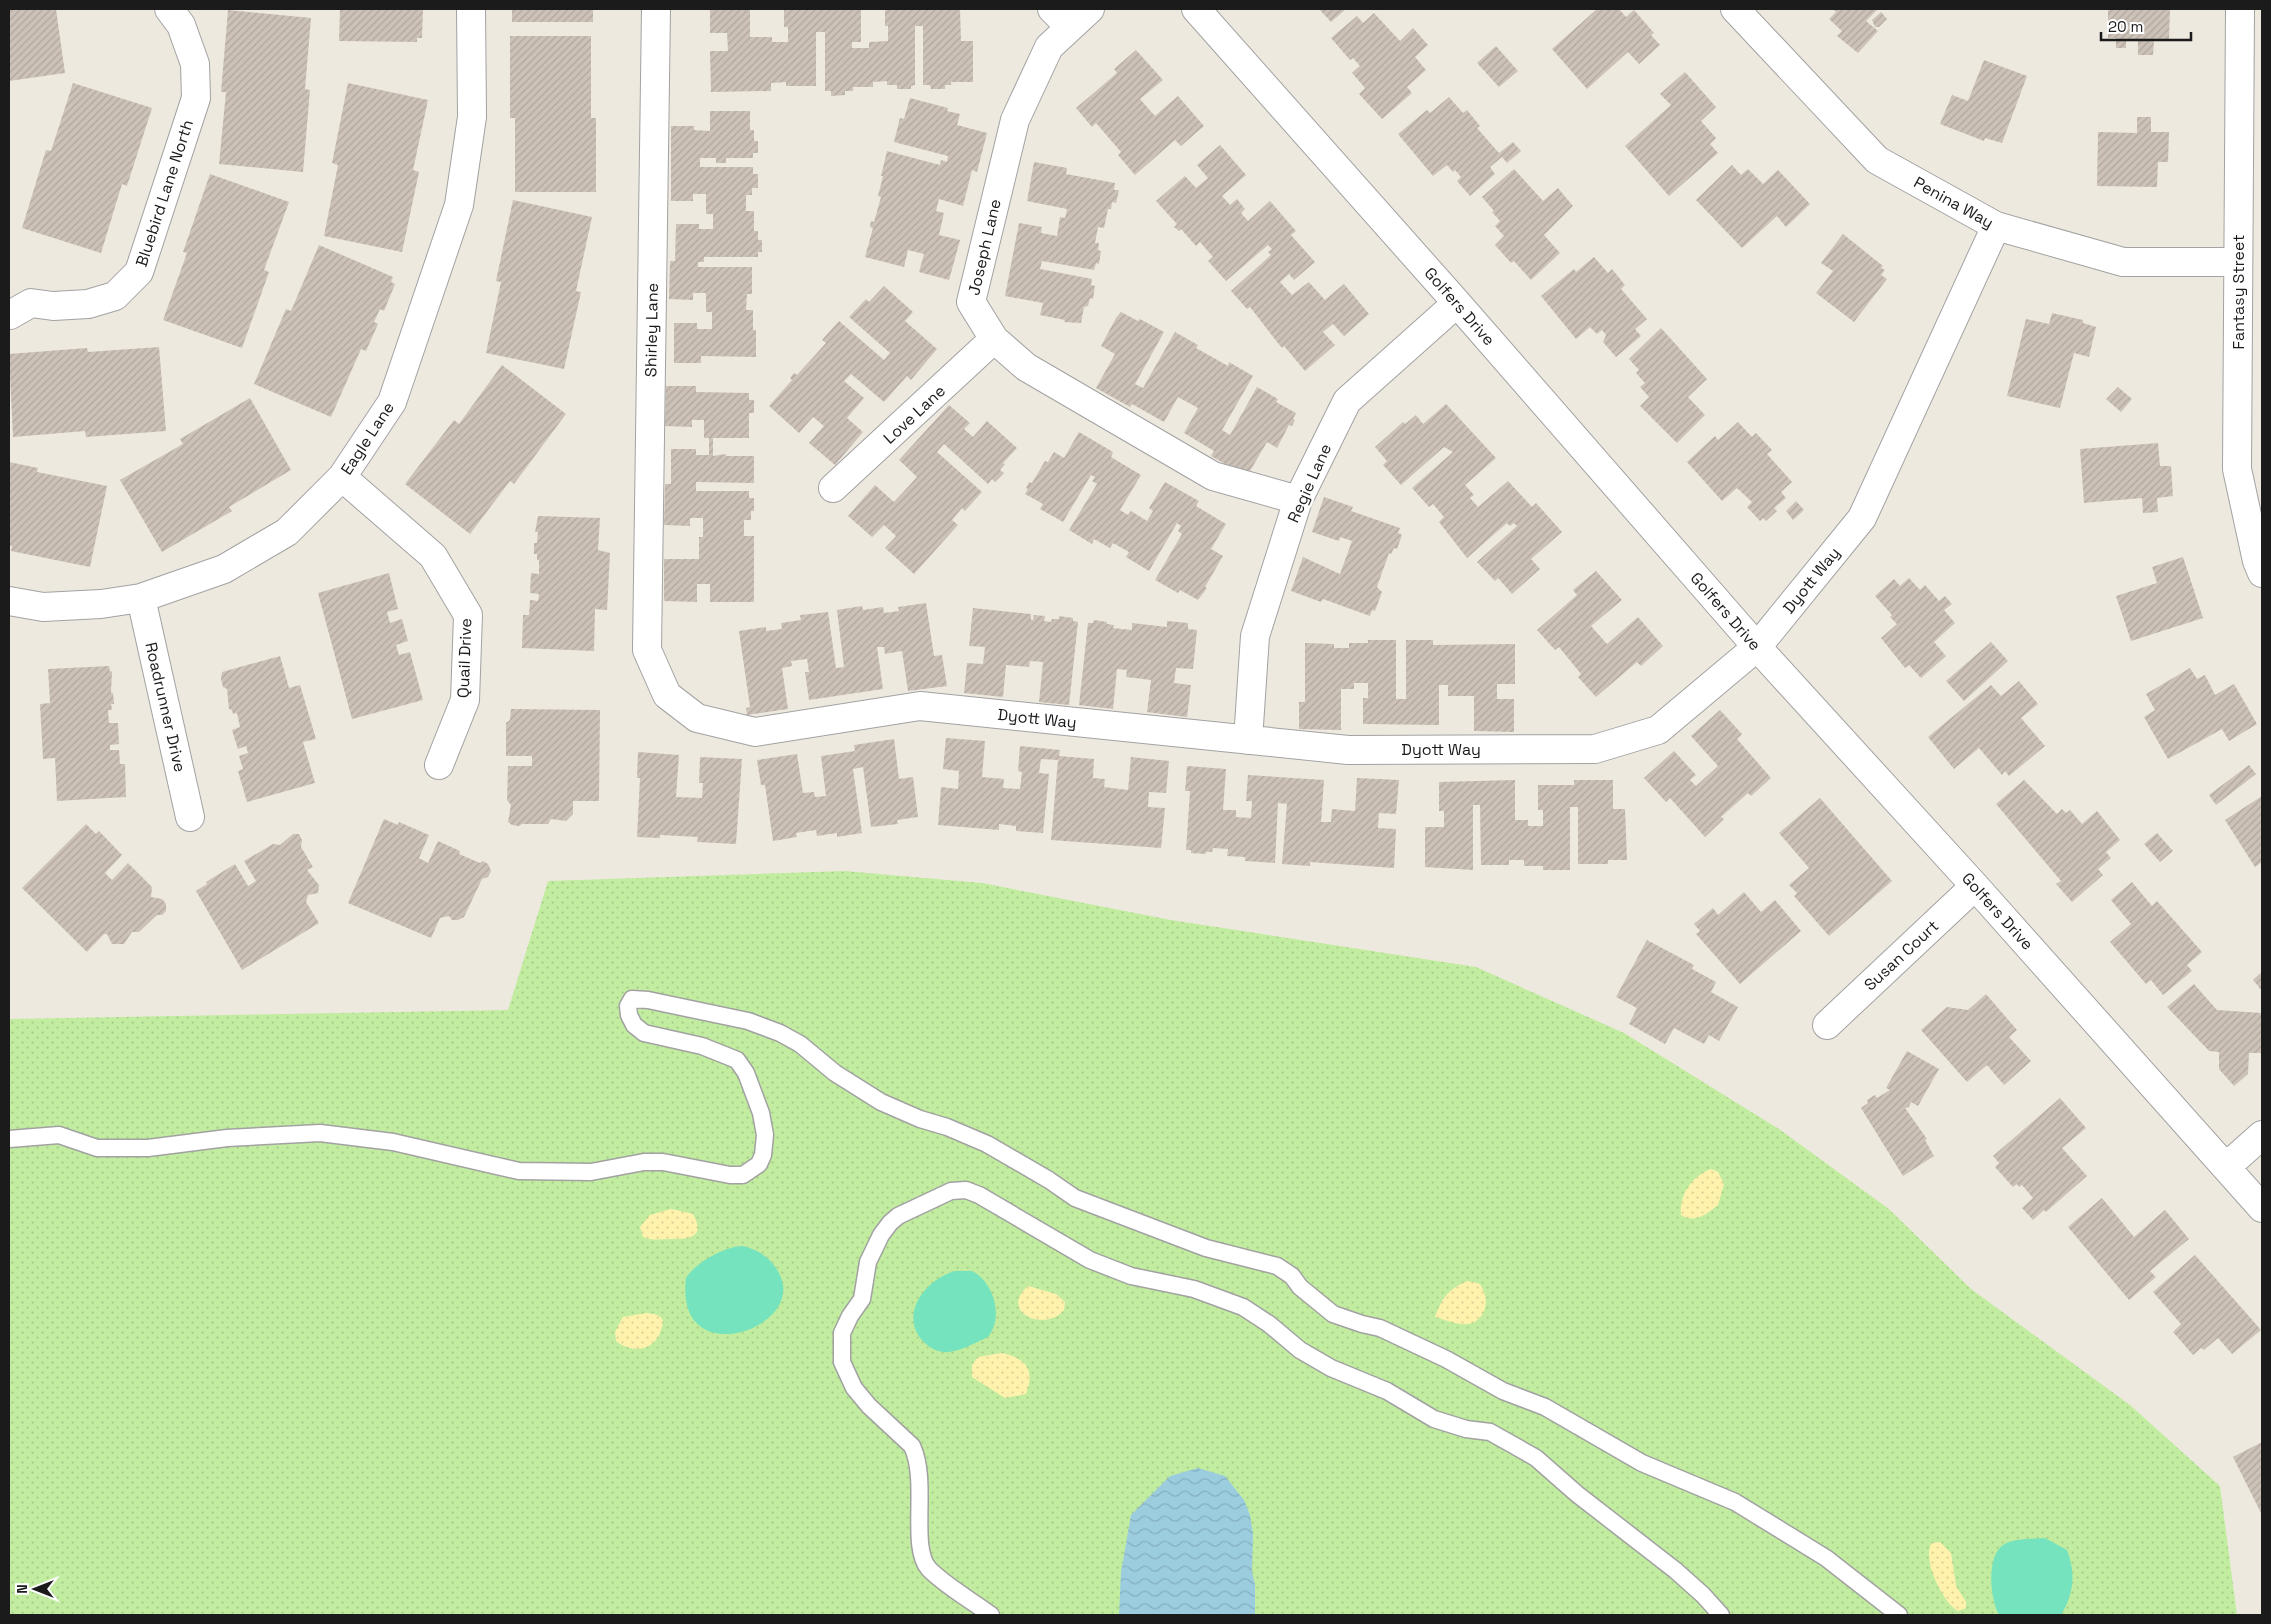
<svg xmlns="http://www.w3.org/2000/svg" width="2271" height="1624" font-family="'Space Grotesk',sans-serif">
  <style>
    .grass { fill: url(#grass-dots) }
    .sand { fill: url(#sand-dots) }
    .pitch { fill: #75e4be }
    .water { fill: url(#water-waves) }
    .building { fill: url(#building-hatch) }
    .lines { fill: none; stroke-linecap: round; stroke-linejoin: round }
    .service-casing { stroke: #a2a2a2; stroke-width: 19 }
    .minor-casing { stroke: #a2a2a2; stroke-width: 30 }
    .service { stroke: #fff; stroke-width: 16 }
    .minor { stroke: #fff; stroke-width: 28 }
    .labels { text-anchor: middle; stroke-width: 5; stroke-linejoin: round; paint-order: stroke }
    .street-label { font-size: 16px; fill: #1b1b1b; stroke: #fff }
  </style>
  <defs>
    <pattern id="grass-dots" width="8" height="8" patternUnits="userSpaceOnUse" patternTransform="scale(1.25)"><rect width="8" height="8" fill="#c2eda0"/><path d="M2 2h.1M6 6h.1" fill="none" stroke="#a6cb89" stroke-width="1.8" stroke-linecap="round"/></pattern>
    <pattern id="sand-dots" width="8" height="8" patternUnits="userSpaceOnUse" patternTransform="scale(1.25)"><rect width="8" height="8" fill="#fff2ac"/><path d="M2 2h.1M6 6h.1" fill="none" stroke="#dacf93" stroke-width="1.8" stroke-linecap="round"/></pattern>
    <pattern id="water-waves" width="16" height="10" patternUnits="userSpaceOnUse" patternTransform="scale(1.25)"><rect width="16" height="10" fill="#9bcddf"/><path d="M0 5q4-4 8 0t8 0" fill="none" stroke="#85afbf"/></pattern>
    <pattern id="building-hatch" width="6" height="6" patternUnits="userSpaceOnUse" patternTransform="scale(1.25)"><rect width="6" height="6" fill="#cdc2b8"/><path d="M-1 1l2-2M0 6l6-6M5 7l2-2" fill="none" stroke="#afa69e"/></pattern>
  </defs>
  <rect width="100%" height="100%" fill="#eee9df"/>
  <path class="grass" d="M845,871L982,883L1171,920L1476,967L1624,1033L1779,1129L1889,1209L1971,1289L2130,1405L2220,1486L2237,1615H9V1019L508,1010L548,881Z"/>
  <path class="sand" d="M1711,1169L1718,1172L1724,1184L1718,1205C1706,1214 1696,1224 1681,1215C1679,1195 1692,1176 1711,1169Z
    M671,1209L693,1214C706,1238 689,1239 671,1239C661,1239 652,1241 643,1237L640,1227L650,1215Z
    M1468,1281L1480,1284C1485,1293 1488,1301 1484,1311C1474,1333 1453,1322 1435,1317C1441,1299 1450,1287 1468,1281Z
    M1028,1286L1056,1294L1065,1302L1064,1310C1045,1333 998,1312 1028,1286Z
    M647,1313C652,1314 659,1314 662,1319C664,1322 662,1327 661,1330C655,1351 632,1354 616,1341L615,1332L623,1317Z
    M1002,1353C1027,1359 1035,1369 1026,1394L1005,1398L972,1377V1365L978,1357Z
    M1940,1542L1951,1553L1956,1586L1966,1602V1608L1958,1611C1943,1603 1921,1558 1932,1543Z"/>
  <path class="pitch" d="M743,1246C759,1250 771,1258 779,1273C809,1328 674,1375 686,1278C695,1263 725,1246 743,1246Z
    M955,1271H972C994,1282 1004,1317 988,1337C975,1343 963,1350 949,1352C942,1353 933,1350 927,1345C896,1319 923,1280 955,1271Z
    M2045,1538L2067,1550C2076,1573 2074,1594 2061,1615H1999C1990,1599 1986,1557 2003,1545C2013,1538 2033,1539 2045,1538Z"/>
  <path class="water" d="M1198,1468L1225,1476L1244,1500L1250,1515L1253,1534L1252,1572L1255,1584V1615H1119L1121,1572L1131,1515L1170,1476Z"/>
  <path class="building" d="M9,9H56L65,73L9,81Z
    M340,9H423L422,38H417V42L339,41Z
    M512,9H593V22H512Z
    M710,9H750V37H772V42H788V27H784V9H861V42H852V48H869V42L888,41V26H885V9H960L961,41H973V82H951V85H945V89H931L930,85H923V26H915V85L911,86V89H897V85H887V81L873,82V87H853V91H845V95L831,96V91H825V32H816V86H786V82L771,83V91L711,92L710,51H728L727,33H710Z
    M1319,9H1346L1331,22Z
    M1597,9H1619L1626,17L1634,10L1654,33L1651,35L1660,45L1639,64L1628,52L1587,89L1552,49Z
    M1833,9H1878L1866,21L1878,31L1858,53L1837,36L1842,31L1829,19L1836,12Z
    M2108,9H2170L2169,40H2154L2153,55H2138V40H2126V48H2116V38H2108Z
    M228,10L311,18L305,89L310,90L303,172L219,164L226,92H221Z
    M1881,12L1887,19L1879,27H1875L1872,20Z
    M1374,13L1400,41L1413,28L1428,45L1415,57L1426,70L1407,87L1412,93L1382,119L1359,94L1365,88L1352,73L1360,66L1353,58L1350,60L1331,38L1357,16L1363,23Z
    M510,36H591V118H596V192H515V118H510Z
    M1496,46L1518,71L1499,87L1477,63Z
    M1136,50L1163,80L1140,99L1155,116L1178,96L1204,126L1181,146L1175,140L1135,175L1118,155L1121,152L1096,123L1092,127L1076,108L1117,73L1114,69Z
    M1984,60L2027,76L2002,143L1985,138L1984,141L1940,124L1952,95L1968,101Z
    M1685,72L1716,107L1701,121L1716,138L1710,144L1718,153L1669,196L1625,146L1671,105L1660,94Z
    M73,83L152,108L127,186L122,184L101,253L22,228L46,150L51,151Z
    M348,83L428,100L413,170L419,172L402,252L324,236L338,165L332,163Z
    M1449,97L1463,113L1467,110L1480,126L1477,128L1499,153L1513,142L1521,151L1507,163L1502,157L1490,167L1495,174L1470,196L1457,181L1461,177L1455,170L1453,172L1447,165L1433,176L1398,134L1427,110L1430,113Z
    M910,98L948,108L947,111L960,114L957,125L987,133L977,172L972,170L963,206L939,199L936,211L944,213L939,235L960,240L949,280L919,272L924,254L908,250L904,267L865,257L873,228L870,227L871,221L874,222L881,197L878,196L883,176H881L887,151L940,165L941,160L947,162L948,156L894,142L900,118L904,119Z
    M710,111H750V130H754V141H758V153H753V158H726V163H716V158H700V167H753V174H758V188H752V195H746V211H754V231H758V240H762V252H758V257H704V262H698V267H752V294H747L746,310H753V330H756V357L701,356V363H674V323H697V329H712V312H706V293H693V300L669,299L670,261H675L676,224H699V229H713V214H706V194H693V201H671V126H694V130L710,131Z
    M2137,117H2151V132H2169L2168,162H2158L2157,187L2097,186L2098,132L2137,133Z
    M1220,145L1246,175L1222,196L1230,205L1237,199L1245,209L1241,213L1248,221L1270,201L1296,231L1291,235L1315,262L1294,280L1289,274L1280,282L1292,295L1309,282L1325,300L1344,284L1369,314L1344,336L1333,324L1323,332L1335,345L1305,371L1284,346L1282,348L1277,342L1250,307L1247,309L1231,291L1271,255L1268,252L1272,249L1268,245L1226,281L1208,261L1213,257L1200,242L1196,246L1181,229L1179,231L1174,227L1177,224L1156,201L1185,176L1196,188L1208,178L1197,165Z
    M1034,162L1067,168L1066,174L1115,183L1114,190H1119L1116,203L1112,202L1111,209H1108L1104,228L1098,227L1095,243H1099L1098,250L1101,251L1099,264L1096,263L1094,270L1042,261L1040,269L1092,279L1091,285L1095,286L1093,299L1090,298L1088,306L1084,307L1081,323L1064,322L1065,320L1040,315L1043,303L1005,296L1019,223L1042,227L1041,233L1057,236L1060,217L1065,218L1067,209L1027,201Z
    M1732,165L1741,175L1748,169L1763,184L1778,170L1810,204L1786,227L1777,216L1742,248L1696,200Z
    M1514,169L1543,201L1558,188L1573,206L1544,235L1560,253L1531,280L1514,261L1511,263L1495,245L1504,236L1495,226L1500,221L1492,212L1494,211L1482,197Z
    M210,174L289,202L264,270L269,272L242,348L163,320L187,253L183,252Z
    M513,200L592,217L576,291L581,292L564,369L486,353L501,282L496,281Z
    M1843,234L1883,266L1881,268L1885,270L1881,275L1887,279L1854,322L1816,293L1833,271L1821,263Z
    M319,245L393,277L391,282L395,284L384,311L380,309L374,322L378,324L366,351L361,349L331,417L254,384L286,309L291,311Z
    M1594,257L1608,273L1612,269L1625,285L1621,289L1647,319L1635,329L1641,336L1616,357L1603,342L1606,335L1602,330L1597,334L1590,327L1576,339L1541,296L1574,269L1576,272Z
    M884,286L913,312L905,321L937,349L911,380L907,376L884,402L851,374L844,381L864,398L847,418L863,432L835,465L809,443L824,426L813,417L799,433L769,406L792,380L790,378L794,373L797,375L826,343L822,340L839,321L884,360L890,353L849,317L866,299L869,302Z
    M1121,312L1138,321L1140,319L1164,332L1135,384L1143,388L1175,332L1198,345L1196,348L1228,366L1229,362L1253,376L1222,430L1230,435L1257,387L1278,399L1276,402L1296,413L1293,419L1295,420L1292,426L1289,425L1277,448L1267,442L1247,476L1211,456L1214,451L1184,433L1198,408L1178,397L1164,422L1132,404L1130,407L1096,388L1115,354L1101,346L1116,318Z
    M2052,313L2083,320V323L2096,327L2089,357L2074,353L2060,408L2007,396L2026,319L2049,324Z
    M1661,328L1707,379L1688,397L1705,415L1677,443L1640,406L1649,397L1640,387L1645,383L1636,373L1639,370L1629,359Z
    M159,347L166,431L86,437L85,431L13,437L9,354L87,348L88,352Z
    M502,365L566,414L514,484L510,481L470,534L405,484L454,420L459,424Z
    M666,386H696V392L749,393V400H754V413H749V438H713V456L726,454V456H754V483L696,482V491H749V498H754V511H751V520H744V536H754V602H710V584H697V602L664,601V559H699V537H703V518H690V526L664,525L665,484H671V449H696V455H709V438H704V420H692V427L665,426Z
    M2118,387L2132,399L2121,412L2106,399Z
    M250,398L291,470L229,507L232,511L162,552L120,480L183,444L180,439Z
    M1446,404L1496,458L1465,485L1474,495L1470,498L1478,507L1508,481L1532,507L1536,503L1562,532L1531,559L1540,569L1512,594L1498,578L1495,581L1477,562L1517,526L1514,523L1510,526L1507,523L1467,558L1439,522L1444,517L1433,504L1429,507L1412,488L1453,452L1444,447L1401,485L1383,465L1387,461L1375,447L1403,422L1405,424L1416,415L1423,424Z
    M949,405L970,423L964,429L973,437L987,421L1017,448L1003,463L1005,464L1000,470L1004,473L995,482L992,479L988,484L944,444L937,452L982,492L965,511L962,508L952,520L958,525L914,574L885,548L896,536L884,525L872,537L848,516L875,485L894,502L917,477L899,460Z
    M1738,422L1752,437L1756,433L1772,450L1767,454L1792,482L1781,492L1786,498L1774,508L1777,511L1766,521L1763,518L1760,521L1747,507L1752,502L1737,488L1722,501L1687,462L1715,436L1718,440Z
    M1079,432L1113,452L1111,457L1141,475L1120,510L1128,515L1131,511L1147,521L1153,511L1149,508L1165,482L1199,501L1196,506L1226,524L1211,549L1223,556L1205,587L1207,588L1198,600L1180,590L1178,593L1155,580L1182,534L1178,531L1181,526L1177,523L1149,571L1126,557L1129,552L1113,543L1110,548L1094,539L1092,544L1069,530L1097,484L1092,481L1095,477L1091,475L1063,522L1040,509L1043,504L1025,494L1028,489L1026,488L1029,482L1032,483L1045,461L1048,462L1054,452L1064,458Z
    M2158,443L2160,466H2171L2173,496L2157,498L2158,512L2143,513L2142,498L2084,503L2080,449Z
    M9,462L38,468L37,472L107,486L90,567L11,551L12,546L9,545Z
    M1324,497L1353,507L1351,511L1400,528L1398,533L1402,535L1397,549L1394,548L1391,554L1389,553L1377,587L1382,592L1375,611L1372,610L1370,616L1323,599L1321,602L1291,591L1303,557L1340,574L1352,541L1340,537L1339,541L1312,532Z
    M1796,501L1804,510L1793,520L1786,511Z
    M538,516L600,518L598,550L610,553L607,610L595,609L594,651L522,648L523,615H529L530,600L538,601L539,594L530,593L531,573L539,574V560H537V554H534V543H537L538,532H535Z
    M2183,557L2203,618L2131,641L2116,596L2157,583L2152,567Z
    M1596,571L1622,600L1591,626L1607,644L1638,617L1663,646L1641,666L1637,662L1596,697L1578,677L1581,674L1559,647L1555,650L1537,630L1577,595L1573,590Z
    M389,573L398,609L387,612L390,623L402,619L408,641L396,645L399,655L410,652L423,700L352,719L318,593Z
    M1909,578L1920,590L1925,585L1939,601L1945,596L1952,604L1944,610L1955,623L1934,642L1946,656L1921,678L1909,665L1905,668L1881,638L1897,624L1890,617L1892,615L1875,596L1894,579L1900,586Z
    M926,603L934,656L942,655L947,686L908,691L902,651L885,654L884,647H877L883,689L809,700L805,672H809L807,659L791,661L792,666L782,668L788,709L747,715L746,708L750,707L739,631L766,627V631L782,629L781,623L801,620L800,615L828,612L836,668L844,667L837,610L862,606L863,610L883,607L884,613L899,611L898,607Z
    M973,608L1031,614V620H1033L1034,615L1045,616L1044,621L1051,622L1052,619H1059V616L1073,618V621L1078,622L1069,705L1039,702L1043,662L1030,661L1029,667L1006,665L1003,697L964,693L967,663L983,664L985,647L969,646Z
    M1094,620L1107,622V624L1114,625L1113,628L1132,630V623L1167,627V621L1188,623V629L1197,630L1193,669L1176,668L1174,683L1191,685L1187,717L1147,712L1151,680L1126,677L1127,670L1117,669L1113,709L1079,705L1088,623H1093Z
    M1368,640H1396V699H1406V640H1433V645L1515,644V684H1497V699H1514V732L1474,731V696H1448V685H1439V725L1363,724V698H1368V683H1354V689H1341V730L1299,729V702H1305V643L1334,644V648H1349V643H1368Z
    M1991,642L2008,661L1964,701L1946,681Z
    M280,656L289,688L300,685L316,739L303,742L315,783L247,802L238,771L243,769L239,756L248,753L246,746L238,749L232,730L240,727L237,713L233,714L232,710L229,709L227,689L223,687L221,679L222,672Z
    M109,666L110,672L112,671L111,693H113L114,704H111L112,710H108L109,723H118L119,744L110,745V750H119L120,764H125L126,797L57,801L55,758L43,759L40,704L50,703L48,669Z
    M2190,668L2197,679L2205,675L2215,695L2234,684L2257,724L2229,741L2222,729L2168,759L2144,717L2155,710L2146,694Z
    M2019,681L2038,704L2021,718L2045,746L2009,776L2005,771L2002,775L1979,748L1954,769L1928,737L1991,685L2001,696Z
    M511,709L600,710L599,801H573V814L566,821L551,819L548,824H522L519,826L512,825L508,822L511,805L507,800L508,766H532V756H506V723L510,720Z
    M1720,710L1742,734L1737,739L1771,778L1751,796L1748,793L1721,817L1724,819L1705,837L1670,798L1666,802L1644,778L1674,751L1696,775L1690,780L1696,786L1718,766L1691,736Z
    M946,738L985,741L982,777L1004,779L1003,788L1020,789L1022,772L1018,771L1020,746L1060,750L1059,756L1094,759L1093,778L1105,779L1104,787L1128,790L1131,757L1169,761L1166,793L1149,792L1148,807L1165,808L1161,848L1051,840L1058,760L1041,759L1039,773L1049,774L1043,833L1016,831V826L999,824V830L938,825L941,787L958,789L959,771L943,769Z
    M894,739L899,779L913,777L918,817L897,820L898,824L871,827L863,767L853,769L862,833L837,837V833L817,836L816,830L796,833L797,837L773,841L765,785H761L757,760L797,754L803,793L814,792L815,797L826,796L821,756L855,751L854,745Z
    M638,752L679,755L676,797L702,798L703,783H699L700,757L742,759L736,844L697,842L698,837L660,835V838L637,837L640,778H637Z
    M2249,765L2256,774L2216,805L2209,795Z
    M1187,766L1226,769L1223,810H1236V817L1251,818L1252,801H1246L1248,775L1324,780L1321,822H1331L1332,809L1355,811L1357,778L1399,780L1396,814L1379,813L1378,828L1396,829L1394,868L1310,862V866L1282,864L1287,804L1278,803L1275,863L1245,861V857L1227,856L1228,849L1213,848L1212,852H1206V854L1191,853V850H1186L1190,791H1185Z
    M1515,780V820H1528V826H1543V810H1538V785H1574V780H1613V809H1625L1627,860H1608V864H1578V807H1570V870H1543V866H1524V860H1509V865H1481L1480,805H1473V870L1425,867V827H1444V811H1439V782Z
    M2024,780L2057,814L2062,809L2066,813L2070,810L2082,824L2097,811L2120,840L2106,852L2111,858L2098,869L2103,875L2072,902L2056,884L2061,881L1996,804Z
    M2262,796V862L2255,867L2225,820Z
    M1820,798L1892,881L1829,936L1794,896L1797,893L1789,885L1809,868L1779,833Z
    M384,819L398,825L399,822L429,835L419,858L428,863L438,841L460,851L459,854L480,863L483,861L488,864L491,871L488,877L482,879L464,917L458,920H452L449,916L440,918L431,938L348,903Z
    M86,824L96,834L99,831L122,855L105,873L112,880L128,863L152,887L151,897L162,899L166,904V911L162,915H157L139,932H132L124,944H112L107,934H104L87,952L22,888Z
    M2157,833L2173,851L2160,862L2144,844Z
    M293,834H299L302,840L301,847L313,867L307,870L319,885L318,893L308,895L306,902L319,923L242,970L196,891L207,884L206,882L235,864L248,886L256,881L244,861L273,844L280,845Z
    M2132,882L2152,906L2157,901L2202,952L2187,965L2192,971L2163,995L2151,980L2146,984L2110,942L2131,924L2111,900Z
    M1744,892L1761,912L1775,900L1801,931L1740,984L1696,934L1700,931L1694,924L1713,908L1718,915Z
    M1647,940L1694,965L1692,969L1716,982L1711,992L1738,1007L1719,1041L1709,1035L1704,1044L1674,1028L1665,1044L1629,1024L1637,1008L1616,997Z
    M2262,972V991L2253,980Z
    M2194,984L2217,1010L2262,1013V1053H2249L2248,1074L2234,1086L2219,1069V1052L2209,1051L2167,1007Z
    M1986,994L2017,1030L2009,1037L2031,1061L2004,1085L1987,1065L1967,1082L1921,1030L1947,1007L1968,1010Z
    M1907,1051L1939,1069L1918,1106L1911,1102L1909,1107L1905,1108L1927,1139L1925,1140L1934,1156L1903,1176L1861,1108L1868,1103L1867,1100L1875,1095L1877,1098L1890,1090L1886,1088Z
    M2060,1098L2086,1128L2062,1148L2087,1176L2046,1212L2044,1210L2033,1220L2022,1208L2033,1198L2022,1185L2019,1187L2017,1184L2013,1187L1995,1167L1999,1163L1993,1156Z
    M2102,1198L2134,1237L2165,1210L2189,1239L2150,1271L2156,1277L2129,1300L2068,1227Z
    M2195,1255L2261,1330L2232,1354L2218,1338L2204,1350L2201,1348L2193,1355L2173,1332L2181,1324L2153,1292Z
    M2262,1442V1515L2233,1457Z"/>
  <g class="lines">
    <defs>
      <path id="service" d="M9,1139L59,1135L97,1148H148L227,1138L320,1133L393,1142L519,1171L591,1172L644,1162H663L730,1175H743L759,1164L763,1155L765,1135L761,1113L746,1073L737,1060L702,1046L644,1033L634,1025L629,1015L628,1006L632,999L648,1000L748,1021L780,1033L800,1044L835,1073L881,1102L920,1119L947,1127L987,1144L1049,1180L1075,1198L1206,1248L1277,1266L1292,1276L1300,1287L1333,1314L1362,1324L1380,1328L1446,1359L1503,1391L1545,1407L1642,1463L1735,1502L1826,1558L1899,1615
        M991,1615C971,1600 947,1587 929,1569C909,1547 929,1481 912,1446L869,1406L854,1388L842,1362V1333L850,1316L862,1299L868,1262L881,1235L890,1223L898,1216L951,1191L966,1190L979,1195L1090,1260L1131,1276L1194,1289L1243,1307L1269,1324L1300,1350L1331,1368L1387,1391L1434,1419L1466,1429L1490,1432L1515,1446L1536,1458L1577,1494L1675,1570L1703,1595L1721,1615"/>
      <path id="minor" d="M656,9L647,650L667,695L697,718L755,732L920,706L1348,750L1595,749L1658,730L1757,647L1862,518L1996,226
        M1052,9L1069,26
        M1090,9L1049,47L1015,120L971,302L994,339L1026,367L1213,476L1298,500
        M1196,9L1457,303L1757,647L1975,886L2262,1208
        M1735,9L1877,160L1996,226L2123,262H2237
        M2240,9L2237,469L2257,561L2262,573
        M10,315L31,303L53,306L88,304L115,296L139,272L196,98L195,64L181,25L169,9
        M342,477L433,556L468,615L465,700L439,765
        M833,488L994,339
        M141,598L190,817
        M9,601L43,607L101,604L141,598L224,569L287,532L342,477L392,402L459,205L472,117L471,9
        M1248,740L1255,636L1298,500L1347,401L1457,303
        M1827,1025L1975,886
        M2226,1167L2262,1135"/>
    </defs>
    <use href="#service" class="service-casing"/>
    <use href="#minor" class="minor-casing"/>
    <use href="#service" class="service"/>
    <use href="#minor" class="minor"/>
  </g>
  <g class="labels">
    <g class="street-label">
      <text transform="translate(164 193) rotate(-72)" y="6">Bluebird Lane North</text>
      <text transform="translate(1954 202) rotate(29)" y="6">Penina Way</text>
      <text transform="translate(984 247) rotate(-77)" y="6">Joseph Lane</text>
      <text transform="translate(2238 292) rotate(-90)" y="6">Fantasy Street</text>
      <text transform="translate(1460 306) rotate(49)" y="6">Golfers Drive</text>
      <text transform="translate(651 330) rotate(-89)" y="6">Shirley Lane</text>
      <text transform="translate(914 414) rotate(-43)" y="6">Love Lane</text>
      <text transform="translate(367 438) rotate(-57)" y="6">Eagle Lane</text>
      <text transform="translate(1309 483) rotate(-66)" y="6">Regie Lane</text>
      <text transform="translate(1811 580) rotate(-51)" y="6">Dyott Way</text>
      <text transform="translate(1726 611) rotate(49)" y="6">Golfers Drive</text>
      <text transform="translate(464 658) rotate(-88)" y="6">Quail Drive</text>
      <text transform="translate(166 707) rotate(77)" y="6">Roadrunner Drive</text>
      <text transform="translate(1037 718) rotate(6)" y="6">Dyott Way</text>
      <text x="1441" y="755">Dyott Way</text>
      <text transform="translate(1998 911) rotate(48)" y="6">Golfers Drive</text>
      <text transform="translate(1901 955) rotate(-43)" y="6">Susan Court</text>
    </g>
  </g>
  <rect width="2271" height="1624" fill="none" stroke="#1b1b1b" stroke-width="20"/>
  <g transform="translate(35 1589) rotate(270)" stroke="#ffffff" stroke-width="4" paint-order="stroke">
  <path d="M0-4L9 19L0 12L-9 19Z" fill="#1b1b1b"/>
  <text y="-8" font-size="14" font-weight="bold" text-anchor="middle" fill="#1b1b1b">N</text>
  </g>
  <path d="M2101 32v8h90v-8" fill="none" stroke="#1b1b1b" stroke-width="2.5"/>
  <text x="2108" y="32" font-size="15" fill="#1b1b1b" stroke="#ffffff" stroke-width="4" paint-order="stroke">20 m</text>
</svg>
